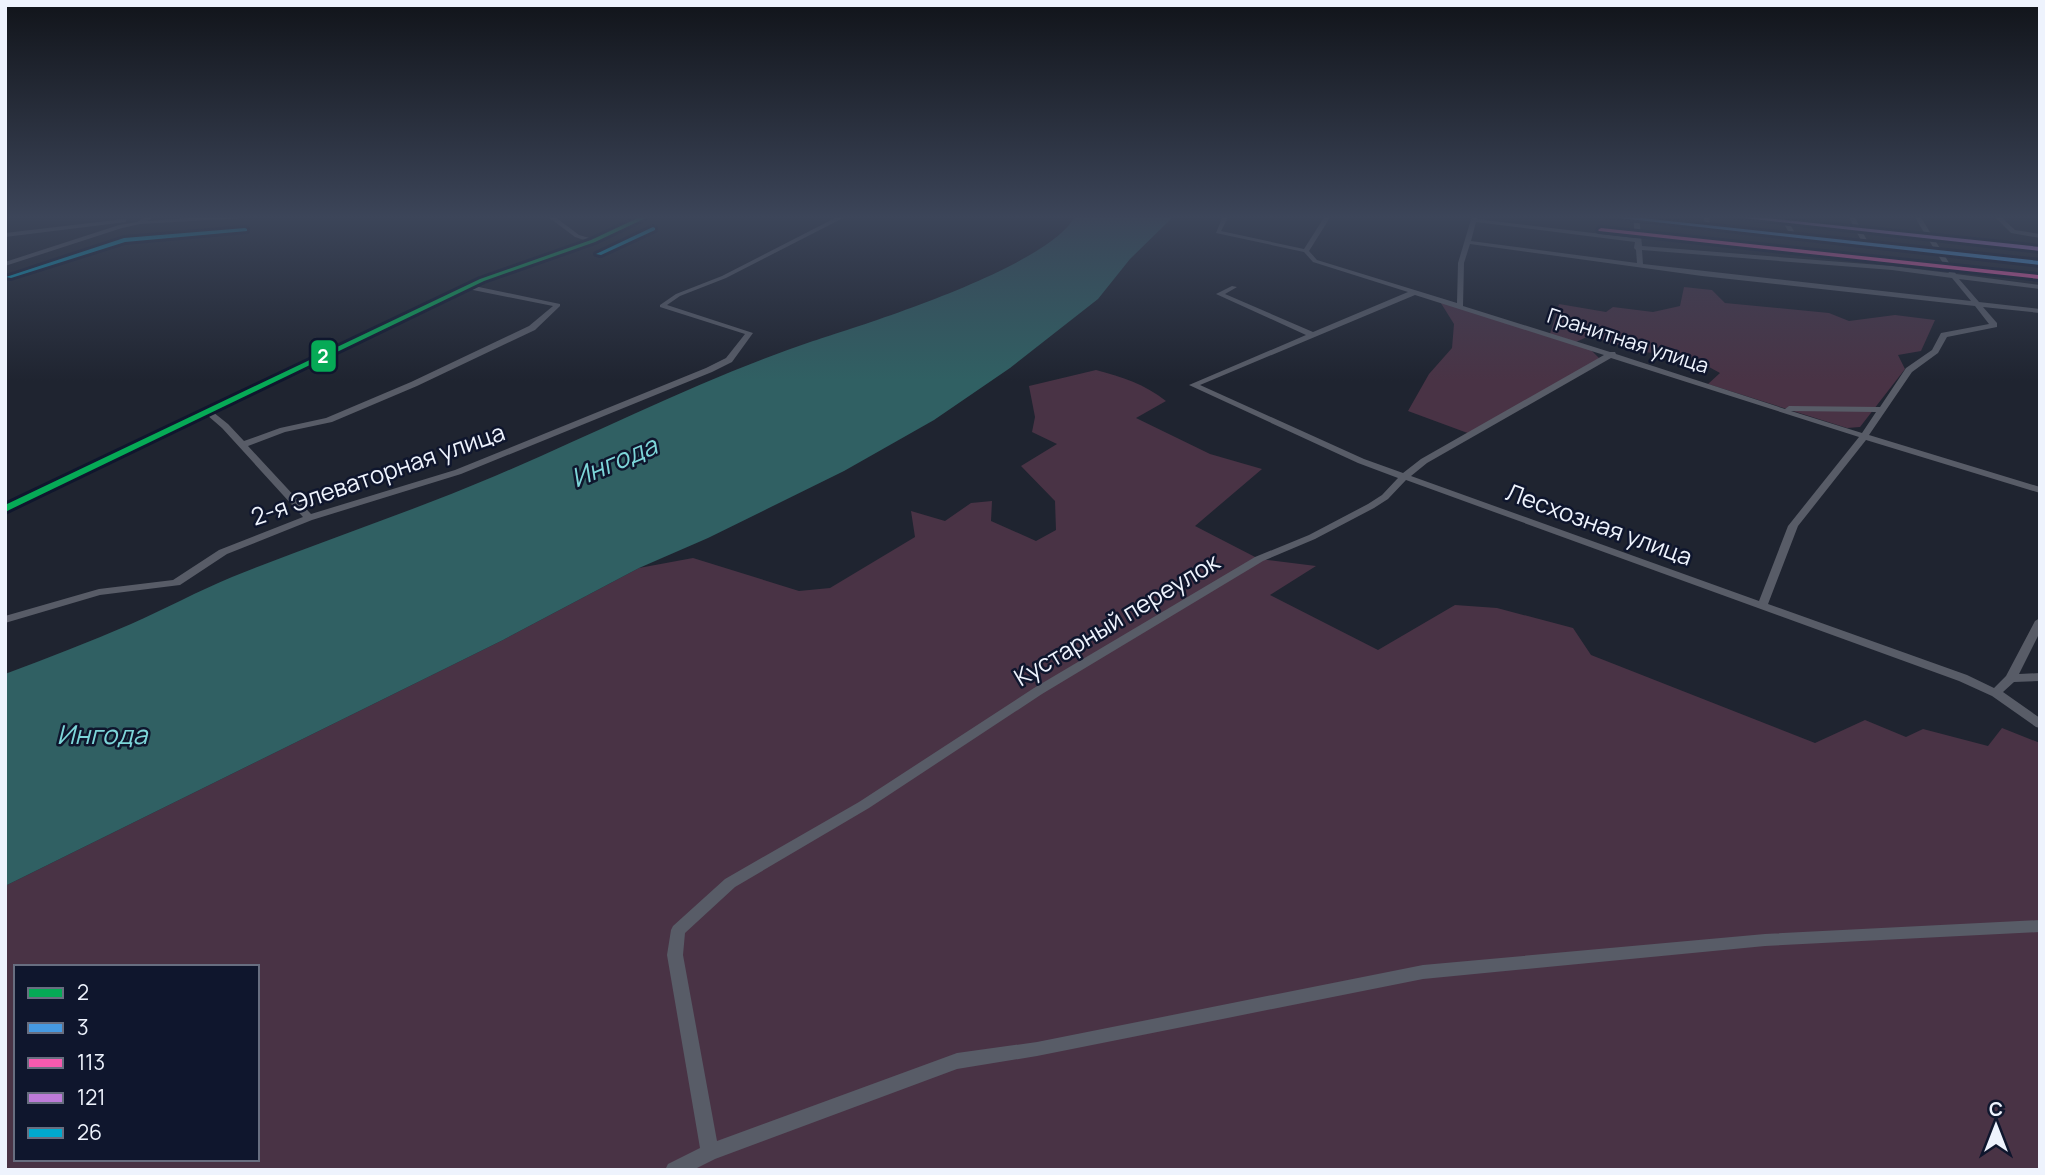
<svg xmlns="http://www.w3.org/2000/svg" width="2045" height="1175" font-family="Manrope,sans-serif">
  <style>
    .green { fill: #493345; fill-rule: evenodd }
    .water { fill: #306063 }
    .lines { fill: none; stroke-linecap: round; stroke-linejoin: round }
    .minor { fill: #585c67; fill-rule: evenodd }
    .tertiary { fill: #585c67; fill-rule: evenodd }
    .bus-1-casing { stroke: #0f162d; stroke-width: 6 }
    .bus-2-casing { stroke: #0f162d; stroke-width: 6 }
    .bus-3-casing { stroke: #0f162d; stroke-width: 6 }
    .bus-4-casing { stroke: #0f162d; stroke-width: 6 }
    .bus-5-casing { stroke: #0f162d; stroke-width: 6 }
    .bus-1 { fill: #06aa56; fill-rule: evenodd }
    .bus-2 { fill: #4699e1; fill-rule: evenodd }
    .bus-3 { fill: #f75aaf; fill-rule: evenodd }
    .bus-4 { fill: #bd7bd9; fill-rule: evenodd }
    .bus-5 { fill: #00a9ce; fill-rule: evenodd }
    .labels { text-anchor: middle; stroke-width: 5; stroke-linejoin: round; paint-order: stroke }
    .far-street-label { font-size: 21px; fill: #eef3fd; stroke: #0f162d }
    .street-label { font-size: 24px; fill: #eef3fd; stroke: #0f162d }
    .water-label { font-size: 26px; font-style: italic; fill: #7dd6d9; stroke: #0f162d }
    .line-badge { stroke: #0f162d; stroke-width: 2.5 }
    .badge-label { font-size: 19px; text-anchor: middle; font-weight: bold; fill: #fff }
  </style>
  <rect width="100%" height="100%" fill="#1f2430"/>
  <path class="green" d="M1684,287L1712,290L1725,303L1829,313L1849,321L1895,315L1935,320L1921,351L1898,355L1905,369L1860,427L1847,428L1708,384L1720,373L1687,355L1641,352L1589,336L1576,342L1588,347L1601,360L1473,435L1408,411L1429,374L1452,348L1454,324L1439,300L1550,334L1559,304L1606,312L1613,307L1653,312L1680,306Z
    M1096,370C1123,377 1144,384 1166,401L1136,418L1210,454L1262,469L1195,526L1259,559L1316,566L1270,595L1378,650L1455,605L1497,608L1573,628L1591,655L1815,743L1865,720L1906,737L1923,729L1988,746L2002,728L2040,743V1170H5V886L503,640L639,568L693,558L799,591L830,588L915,537L911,511L945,521L971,503L992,501L991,521L1036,541L1056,530L1055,501L1021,466L1057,444L1032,432L1035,417L1029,386ZM16,967H257V1159H16Z"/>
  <path class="water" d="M1075,216H1174L1130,259L1098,299L1010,368L934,420L844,471L708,538L639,568L503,640L5,886V674C48,658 89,642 131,624C165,609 198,591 232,577C319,542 408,513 495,476C601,431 704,378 813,341C869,323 1050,266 1075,216Z"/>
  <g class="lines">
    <path class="minor" d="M5,216H16L5,219Z
      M147,216H155L147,221L216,216H247L244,218L140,224L122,228L5,266V262L119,225L137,222Z
      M547,216H554L579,235L593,239L642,216H650L595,242L474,286L560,304V306L535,330L417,386L332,422L285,432L248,446L311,514L455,470L706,368L726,358L745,334L660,307V305L676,294L722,276L839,216H847L726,278L680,296L667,305L753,333L732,362L712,372L461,474L312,520L227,554L180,585L100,595L5,623V616L99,589L173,580L219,550L303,517L222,428L207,415L5,512V505L480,279L587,241L575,237ZM468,289L553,306L529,326L411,382L326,418L280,428L244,441L228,424L213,412Z
      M1223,216H1229L1221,231L1304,249L1325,216H1331L1309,251L1317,260L1457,303L1458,263L1472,216H1478L1477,219L1635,238L1633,216H1639L1642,246L1892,266L1949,273L1914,216H1920L1956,274L2040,285V289L1959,279L1979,302L2040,309V313L1983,307L1997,323V327L1947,337L1938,353L1912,372L1869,435L2040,487V493L1866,440L1798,526L1768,604L1967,675L1994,688L2006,676L2035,621L2040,618V632L2019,674L2040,673V681L2014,682L2003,692L2040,718V728L2036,727L1992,696L1959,681L1406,480L1388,499L1374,508L1315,539L1263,561L1042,694L869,808L735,887L685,933L683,955L717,1141L957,1053L1037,1042L1423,965L1765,934L2040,920V932L1765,946L1423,979L1037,1056L957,1069L715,1159L693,1170H665L668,1164L700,1148L667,955L671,930L673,926L725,879L859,802L1034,688L1255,557L1309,535L1368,504L1382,495L1398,478L1358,463L1189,385L1306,335L1216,294L1232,286L1237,287L1225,294L1313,332L1408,292L1313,262L1304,252L1216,233ZM1476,222L1635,242L1634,248L1636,250L1637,263L1471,241ZM1470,244L1702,276L1975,306L1989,324L1941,333L1932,350L1906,368L1880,407L1789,406L1785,409L1616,354L1615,352H1610L1463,306L1464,263ZM1642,250L1892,270L1952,278L1971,301L1643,264ZM1415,295L1604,355L1421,459L1403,473L1364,459L1200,385ZM1611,358L1859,437L1788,526L1759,601L1411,476L1427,463ZM1791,411L1876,412L1862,433Z
      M1704,216H1710L1709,231L1704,230Z
      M1779,216H1785L1798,238L1797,239H1793Z
      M1848,216H1854L1869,244L1868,245L1863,244Z
      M1994,216H2000L2015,230L2040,234V238L2011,233Z
      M124,219L126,220V222L5,237V233Z"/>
    <path class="tertiary" d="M1599,216H1624L1985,254L2040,260V266L1657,225Z"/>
    <defs>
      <path id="bus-1" d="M642,216H650L595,242L484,281L5,512V505L480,279L591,240Z"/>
      <path id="bus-2" d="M1602,216H1623L2040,261V265Z"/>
      <path id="bus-3" d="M1601,228L2038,275H2040V279L1599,231L1598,230Z"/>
      <path id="bus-4" d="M1727,216H1748L2040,247V251Z"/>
      <path id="bus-5" d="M653,227L655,228V230L601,255L596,254Z
        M245,228L247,229V231L125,242L11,278L6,277L124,238Z"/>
    </defs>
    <use href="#bus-1" class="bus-1-casing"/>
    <use href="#bus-2" class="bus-2-casing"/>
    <use href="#bus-3" class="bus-3-casing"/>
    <use href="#bus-4" class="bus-4-casing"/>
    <use href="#bus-5" class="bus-5-casing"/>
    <use href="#bus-1" class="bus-1"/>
    <use href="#bus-2" class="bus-2"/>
    <use href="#bus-3" class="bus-3"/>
    <use href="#bus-4" class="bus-4"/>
    <use href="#bus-5" class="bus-5"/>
  </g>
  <linearGradient id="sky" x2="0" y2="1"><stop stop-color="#11141a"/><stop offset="0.57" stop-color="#3c4559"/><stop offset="1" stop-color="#3c4559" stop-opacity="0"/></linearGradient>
  <rect width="2045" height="381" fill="url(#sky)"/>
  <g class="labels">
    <g class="far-street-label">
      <text transform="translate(1628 341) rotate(18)" y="7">Гранитная улица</text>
    </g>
    <g class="street-label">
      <text transform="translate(378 475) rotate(-19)" y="8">2-я Элеваторная улица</text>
      <text transform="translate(1599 525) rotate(20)" y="8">Лесхозная улица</text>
      <text transform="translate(1117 620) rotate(-31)" y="8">Кустарный переулок</text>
    </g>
    <g class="water-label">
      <text transform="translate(614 462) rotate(-23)" y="9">Ингода</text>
      <text x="102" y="744">Ингода</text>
    </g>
  </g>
  <rect class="line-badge" x="310" y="339" width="27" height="34" rx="7" fill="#06aa56"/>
  <g class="badge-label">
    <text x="323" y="363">2</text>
  </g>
  <rect width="2045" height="1175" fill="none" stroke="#eef3fd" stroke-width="14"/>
  <rect x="14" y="965" width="245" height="196" fill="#0f162d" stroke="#686e80" stroke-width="2"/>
  <rect x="28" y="988" width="35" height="10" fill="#06aa56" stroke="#686e80" stroke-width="2"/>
  <text x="77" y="1000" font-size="21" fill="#eef3fd">2</text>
  <rect x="28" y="1023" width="35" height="10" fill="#4699e1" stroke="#686e80" stroke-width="2"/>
  <text x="77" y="1035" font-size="21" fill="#eef3fd">3</text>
  <rect x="28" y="1058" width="35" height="10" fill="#f75aaf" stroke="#686e80" stroke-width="2"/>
  <text x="77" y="1070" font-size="21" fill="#eef3fd">113</text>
  <rect x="28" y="1093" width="35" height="10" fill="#bd7bd9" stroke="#686e80" stroke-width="2"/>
  <text x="77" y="1105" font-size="21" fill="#eef3fd">121</text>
  <rect x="28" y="1128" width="35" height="10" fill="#00a9ce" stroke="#686e80" stroke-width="2"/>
  <text x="77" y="1140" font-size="21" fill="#eef3fd">26</text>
  <g transform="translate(1996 1126)" stroke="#0f162d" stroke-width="5" paint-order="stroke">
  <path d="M0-5L12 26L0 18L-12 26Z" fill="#eef3fd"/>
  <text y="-10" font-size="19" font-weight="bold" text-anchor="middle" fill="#eef3fd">С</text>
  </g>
</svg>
